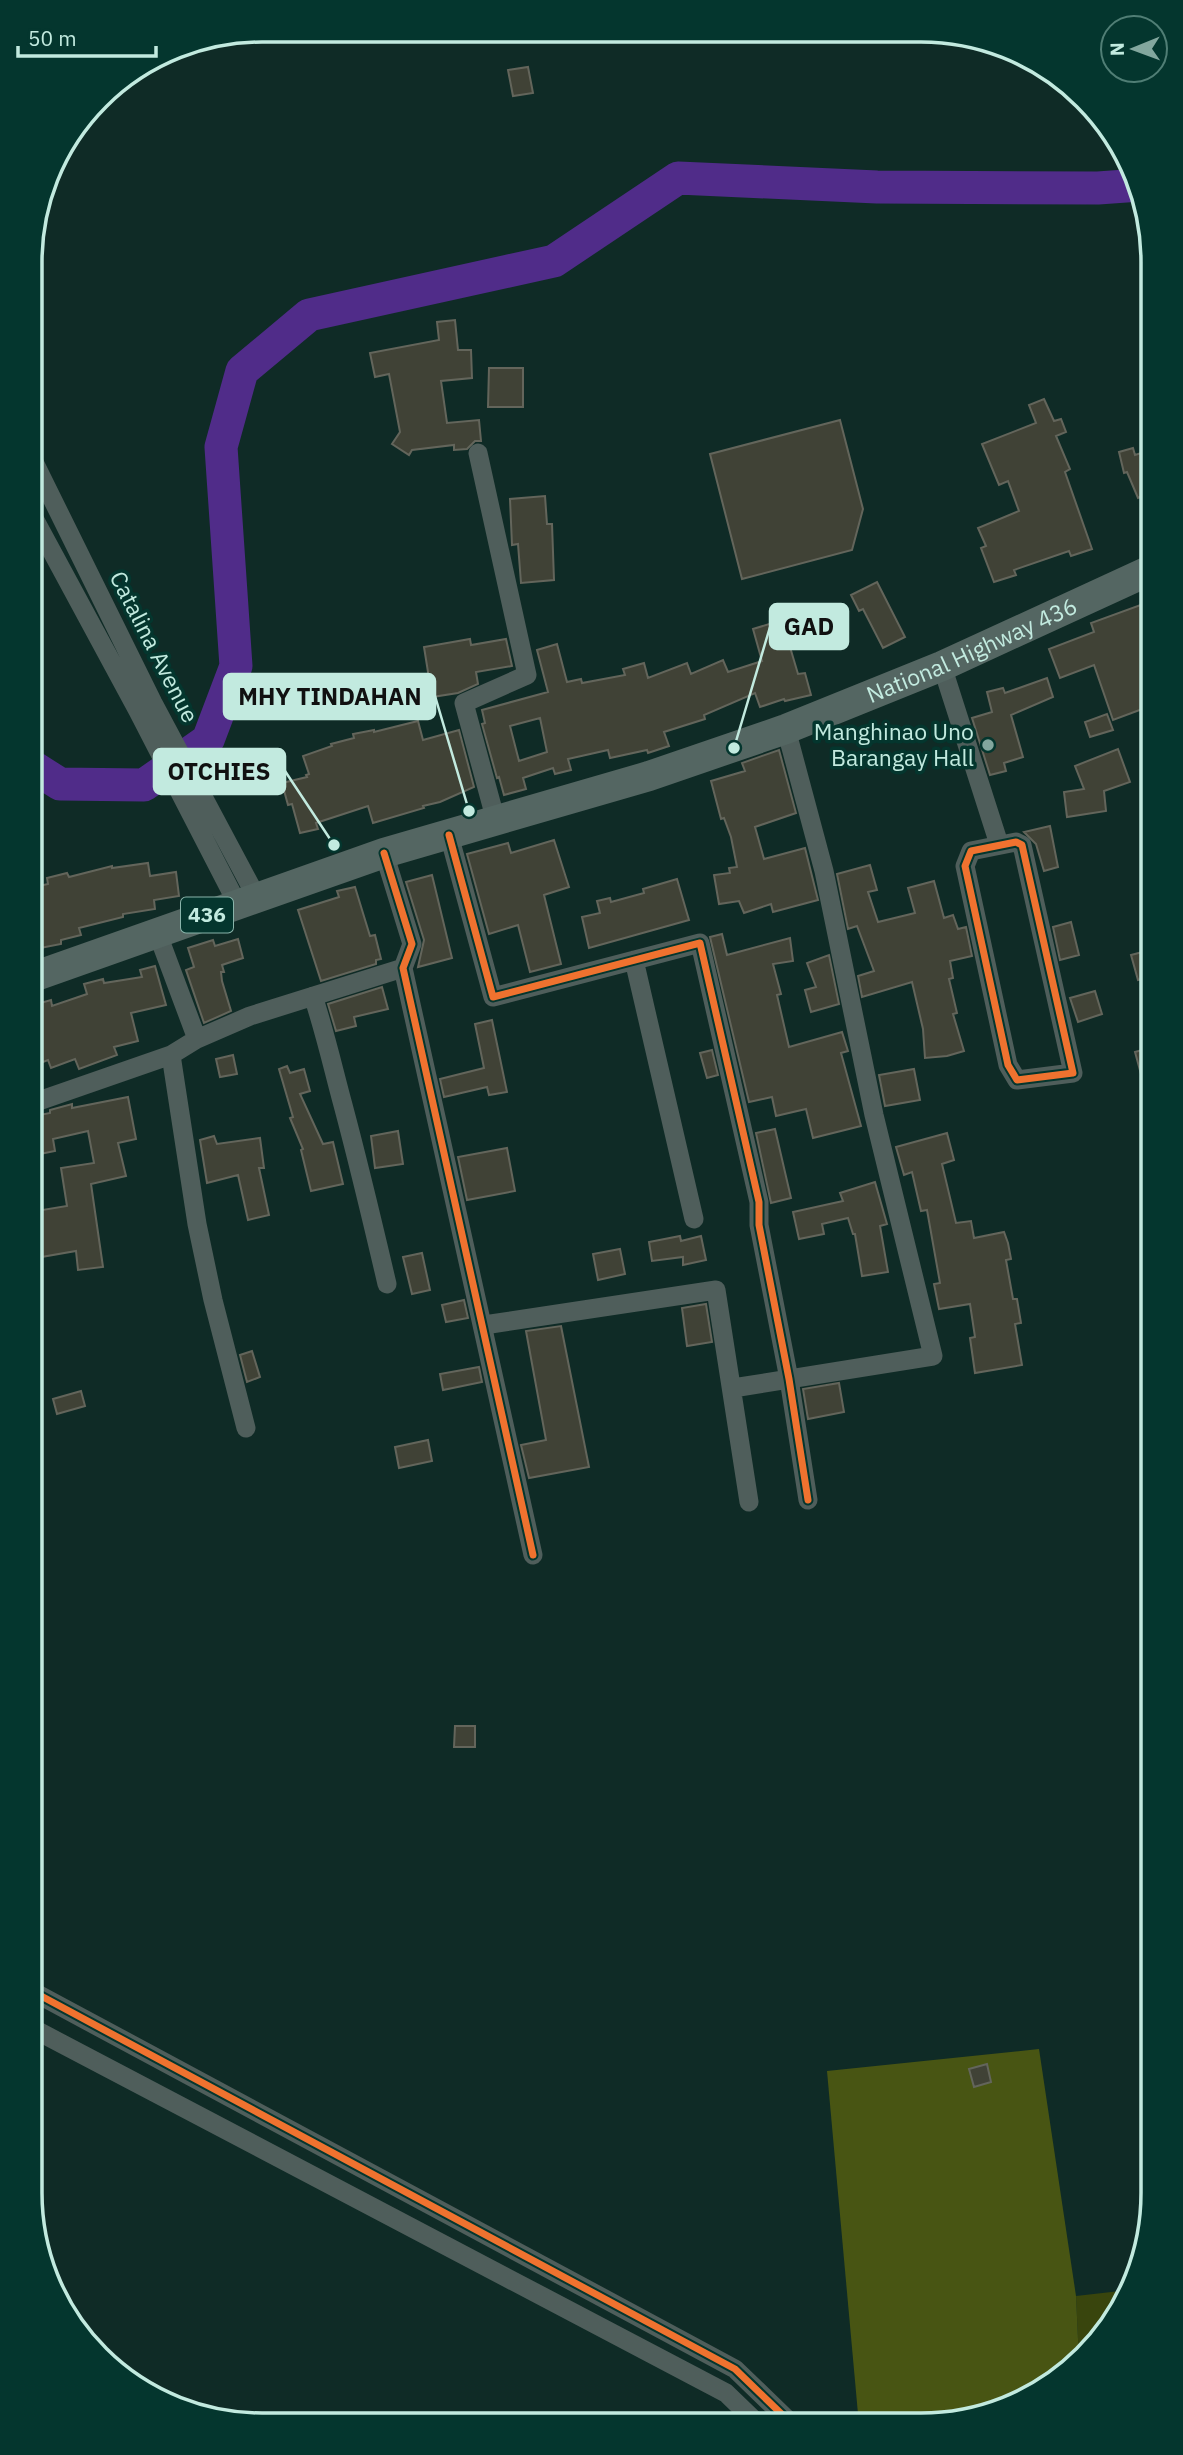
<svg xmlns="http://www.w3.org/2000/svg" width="1183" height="2455" font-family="'IBM Plex Sans',sans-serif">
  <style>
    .green { fill: #39450d }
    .forest { fill: #485513 }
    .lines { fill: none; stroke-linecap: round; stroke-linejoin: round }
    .river { stroke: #502c89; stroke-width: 33 }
    .building { fill: #404236; stroke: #63655b; stroke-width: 2; fill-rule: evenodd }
    .street { stroke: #4f5e5b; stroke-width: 19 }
    .primary { stroke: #546662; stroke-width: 30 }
    .cycleway-casing { stroke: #04362e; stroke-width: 11 }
    .cycleway { stroke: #ef722f; stroke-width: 7 }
    .poi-dot { fill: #83a79e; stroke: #04362e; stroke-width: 2.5 }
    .labels { text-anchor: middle; stroke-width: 7; stroke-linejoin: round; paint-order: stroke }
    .shield { fill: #04362e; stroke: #89b4aa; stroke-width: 2 }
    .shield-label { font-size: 21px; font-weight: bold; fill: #c2eadf }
    .street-label { font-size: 23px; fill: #c2eadf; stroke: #04362e }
    .poi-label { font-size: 23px; fill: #c2eadf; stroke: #04362e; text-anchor: end }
    .rim { fill: none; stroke: #c2eadf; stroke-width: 3.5 }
    .leader { fill: none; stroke: #c2eadf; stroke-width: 2.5 }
    .callout-dot { fill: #c2eadf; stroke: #04362e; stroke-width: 2.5 }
    .callout { fill: #c2eadf; stroke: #c2eadf; stroke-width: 2.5 }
    .callout-label { font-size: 24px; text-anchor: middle; font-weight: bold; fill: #111 }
  </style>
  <rect width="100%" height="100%" fill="#0f2b26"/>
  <path class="green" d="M1129,2290L1106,2334L1079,2361L1076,2296Z"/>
  <path class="forest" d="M1039,2049L1076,2296L1079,2361L1062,2378L995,2413L921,2425H859L827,2071Z"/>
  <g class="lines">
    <path class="river" d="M30,765L60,784L144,785L208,740L236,666L221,447L242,371L309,315L554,261L678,178L877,187L1098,188L1140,185"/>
  </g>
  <path class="building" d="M528,67L533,93L513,96L508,70Z
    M455,320L458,350H471L472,378L441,381L447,423L479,420L481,441H475L467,449L454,450V445L412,450L409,455L392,444L400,432L389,374L375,377L370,353L439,340L437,322Z
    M489,368H523V407H488Z
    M1044,399L1054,421L1061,419L1066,432L1056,436L1070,469L1065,472L1092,549L1071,556L1069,551L1014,570L1016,575L994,582L981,548L986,546L978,528L1019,511L1008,481L999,485L982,444L1036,423L1029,405Z
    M840,420L863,509L852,550L742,579L710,454Z
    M1133,448L1135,455L1151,450L1153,460V492L1138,498L1127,472L1124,473L1119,452Z
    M545,496L547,524H552L554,580L521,583L518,544L512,545L510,499Z
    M877,582L905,637L883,648L863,609L859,611L851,595Z
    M1146,603L1153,623V705L1113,720L1094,665L1060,678L1049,649L1094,632L1091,623Z
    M782,620L798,674L805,673L811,695L785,701L784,699L760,707L755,693L704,715L705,719L664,732L669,746L648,753L647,750L610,758L608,750L568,759L571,770L555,774L553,768L523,778L526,789L504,795L499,777L497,778L482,724L485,723L482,710L548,692L537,650L557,644L567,682L581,679L582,683L625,675L623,669L644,663L648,678L687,663L691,674L723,660L728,672L762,661L753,629ZM540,718L547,752L519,761L510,726Z
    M470,639L471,645L506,639L512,666L476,672L478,684L458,693L432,697L424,647Z
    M1047,678L1053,697L1011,715L1023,757L1004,763L1006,771L990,775L972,718L992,712L987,692L1003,688L1005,693Z
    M1107,714L1113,730L1090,737L1085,722Z
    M418,721L423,740L459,730L474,787L440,802L423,806L424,808L373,823L368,806L316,823L318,829L300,833L292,804L288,805L282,783L307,777L306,775L309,774L303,756L332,746L331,744L354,738L353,734L374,730V732Z
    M1118,749L1130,782L1104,791L1106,811L1067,817L1064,792L1084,789L1075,766Z
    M779,750L796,813L755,827L764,859L805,848L818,900L773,912L771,904L744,913L739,901L719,904L714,875L730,873L729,868L737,867L731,837L724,818L721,819L711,781L745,771L742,763Z
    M1050,826L1058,867L1044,871L1036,844L1024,832Z
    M554,840L569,887L544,895L561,964L530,972L518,925L489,934L467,854L508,843L511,853Z
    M148,863L150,876L176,872L179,896L154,900L155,909L123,914V917L79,928L81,935L61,940V944L30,950V888L48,884L47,878L67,873L69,877L112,866V868Z
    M870,865L877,890L868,892L878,922L915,913L908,888L934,881L944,918L953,915L958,929L966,927L972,956L950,961L953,978L949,979L957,1013L953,1014L964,1051L947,1056L925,1058L923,1029L912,982L862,997L858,976L874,971L857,926L848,929L837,874Z
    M432,875L452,958L418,967L424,940L406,882Z
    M677,879L689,920L589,948L582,917L600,913L597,901L610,898L611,902L644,893L643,889Z
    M355,887L370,936L375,935L381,959L376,960V964L321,981L298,910L339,897L337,891Z
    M1071,922L1079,955L1060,960L1053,927Z
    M722,934L727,955L790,938L793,961L773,964L781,994L777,995L789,1047L842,1032L848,1051L841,1053L861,1126L813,1138L806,1109L776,1116L772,1097L749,1102L710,937Z
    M238,939L243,958L222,965L224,972H221L222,981L231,1011L204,1023L186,970L194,967L188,948L213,940L215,946Z
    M1150,950L1153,976L1138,980L1131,955Z
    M829,955L839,1004L811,1012L805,990L816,987L807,963Z
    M155,966L166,1005L131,1013L138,1041L114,1047L117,1055L79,1069L75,1059L51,1068L48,1060L30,1067V1006L51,1000L52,1006L87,994L84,984L103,979L104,983L142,977L140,970Z
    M382,987L388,1009L354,1017L356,1026L336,1031L328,1004Z
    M1095,991L1102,1014L1078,1022L1070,998Z
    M492,1020L507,1092L489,1095L487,1087L444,1097L440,1079L484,1068L475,1024Z
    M1153,1047V1071L1141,1074L1135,1052Z
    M712,1050L718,1075L707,1078L700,1053Z
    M233,1055L237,1074L220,1077L216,1059Z
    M287,1066L290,1073L304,1069L310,1091L300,1094L323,1144L333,1142L343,1184L311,1191L301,1150L303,1149L290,1118L293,1117L279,1069Z
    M914,1069L920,1100L885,1106L879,1075Z
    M128,1097L136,1139L118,1143L126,1176L91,1184L103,1267L78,1270L76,1251L30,1259V1212L67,1206L61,1168L94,1163L88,1131L53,1139L55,1151L30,1156V1117L50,1113V1110L72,1104V1108Z
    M775,1129L791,1198L771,1203L756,1133Z
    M398,1131L403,1164L375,1168L371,1136Z
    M947,1133L954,1160L942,1164L956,1223L971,1221L974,1238L1004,1232L1008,1243L1011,1259L1006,1260L1013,1299H1017L1021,1323L1015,1324L1022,1365L975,1373L970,1338L975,1337L970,1304L939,1309L934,1284L940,1283L927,1210L921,1211L912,1172L904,1175L896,1147Z
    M214,1136L217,1144L260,1138L264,1168H259L269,1215L248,1220L238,1175L207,1183L200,1140Z
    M507,1148L515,1191L467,1200L458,1157Z
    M875,1182L887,1224L880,1226L888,1272L862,1276L855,1234H853L848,1218L822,1224L824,1234L799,1239L793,1212L843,1201L840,1193Z
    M680,1236L681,1241L701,1236L706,1260L683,1265V1257L652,1261L649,1242Z
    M620,1249L625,1274L598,1280L593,1254Z
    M422,1253L430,1290L412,1294L403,1257Z
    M464,1300L468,1318L446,1322L442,1305Z
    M706,1304L712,1342L687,1346L682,1308Z
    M561,1326L589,1467L529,1478L521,1445L546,1440L526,1331Z
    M252,1351L260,1377L247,1382L240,1355Z
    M479,1367L482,1382L443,1390L440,1374Z
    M839,1383L844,1412L808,1419L803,1389Z
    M81,1391L85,1406L57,1414L53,1399Z
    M428,1440L432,1461L399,1468L395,1447Z
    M455,1726H475V1747H454Z
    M987,2064L991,2082L974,2087L969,2069Z"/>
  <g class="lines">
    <path class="street" d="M478,453L527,675L464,703L496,821
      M30,454L153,703L257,898
      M30,511L138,711L238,905
      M942,666L999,844
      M449,835L493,997L700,943L759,1202V1225L789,1379L808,1500
      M1016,842L1022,845L1073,1073L1017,1080L1008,1065L965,866L971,851Z
      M384,853L412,944L403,968L533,1555
      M157,932L197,1039
      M634,960L694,1219
      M313,996C325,1032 333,1068 343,1105C359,1165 373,1224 387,1284
      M171,1055L197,1224L213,1300L246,1428
      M30,1104L171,1055L197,1039L250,1016L403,968
      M484,1325L716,1290L749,1502
      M733,1388L933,1356L874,1115L824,871L786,729
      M30,1990L735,2369L793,2425
      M30,2027L726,2393L759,2425"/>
    <path class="primary" id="s1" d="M30,978L384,853L649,776L786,729L942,666L1153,569"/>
    <defs>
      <path id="cycleway" d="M449,835L493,997L700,943L759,1202V1225L789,1379L808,1500
        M1016,842L1022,845L1073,1073L1017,1080L1008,1065L965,866L971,851Z
        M384,853L412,944L403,968L533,1555
        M30,1990L735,2369L793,2425"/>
    </defs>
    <use href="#cycleway" class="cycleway-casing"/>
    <use href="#cycleway" class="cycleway"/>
  </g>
  <circle class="poi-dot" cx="988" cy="745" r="7"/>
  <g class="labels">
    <rect class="shield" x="181" y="897.5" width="52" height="35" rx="5"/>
    <g class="shield-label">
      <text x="207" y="922">436</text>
    </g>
    <g class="street-label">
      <text transform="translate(154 647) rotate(63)" y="8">Catalina Avenue</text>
      <text dy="8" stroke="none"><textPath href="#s1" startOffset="998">National Highway 436</textPath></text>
    </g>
    <g class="poi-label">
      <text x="974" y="740">Manghinao Uno<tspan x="974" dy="26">Barangay Hall</tspan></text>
    </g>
  </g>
  <path d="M0 0H1183V2455H0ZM262 42H921A220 220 0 0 1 1141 262V2193A220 220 0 0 1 921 2413H262A220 220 0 0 1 42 2193V262A220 220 0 0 1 262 42Z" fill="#04362e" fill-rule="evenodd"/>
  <path class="rim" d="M262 42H921A220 220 0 0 1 1141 262V2193A220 220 0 0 1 921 2413H262A220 220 0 0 1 42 2193V262A220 220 0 0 1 262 42Z"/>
  <path class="leader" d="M734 748L770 627M469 811L435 696M334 845L285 771"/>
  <g class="callout-dot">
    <circle cx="734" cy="748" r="7"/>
    <circle cx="469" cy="811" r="7"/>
    <circle cx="334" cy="845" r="7"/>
  </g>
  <g class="callout">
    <rect x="770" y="604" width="78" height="45" rx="7"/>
    <rect x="224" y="674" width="211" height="45" rx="7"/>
    <rect x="154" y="749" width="131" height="45" rx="7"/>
  </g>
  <g class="callout-label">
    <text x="809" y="635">GAD</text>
    <text x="330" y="705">MHY TINDAHAN</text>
    <text x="219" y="780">OTCHIES</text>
  </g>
  <g transform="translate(1134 49) rotate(269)"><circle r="33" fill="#04362e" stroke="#507e75" stroke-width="2"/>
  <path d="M0-5L12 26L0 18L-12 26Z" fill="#83a79e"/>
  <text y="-10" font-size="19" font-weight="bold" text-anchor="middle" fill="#c2eadf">N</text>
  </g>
  <path d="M18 46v10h138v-10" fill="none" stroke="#c2eadf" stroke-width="3.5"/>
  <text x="28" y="46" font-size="21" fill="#c2eadf" stroke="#04362e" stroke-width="5" paint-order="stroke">50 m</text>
</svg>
